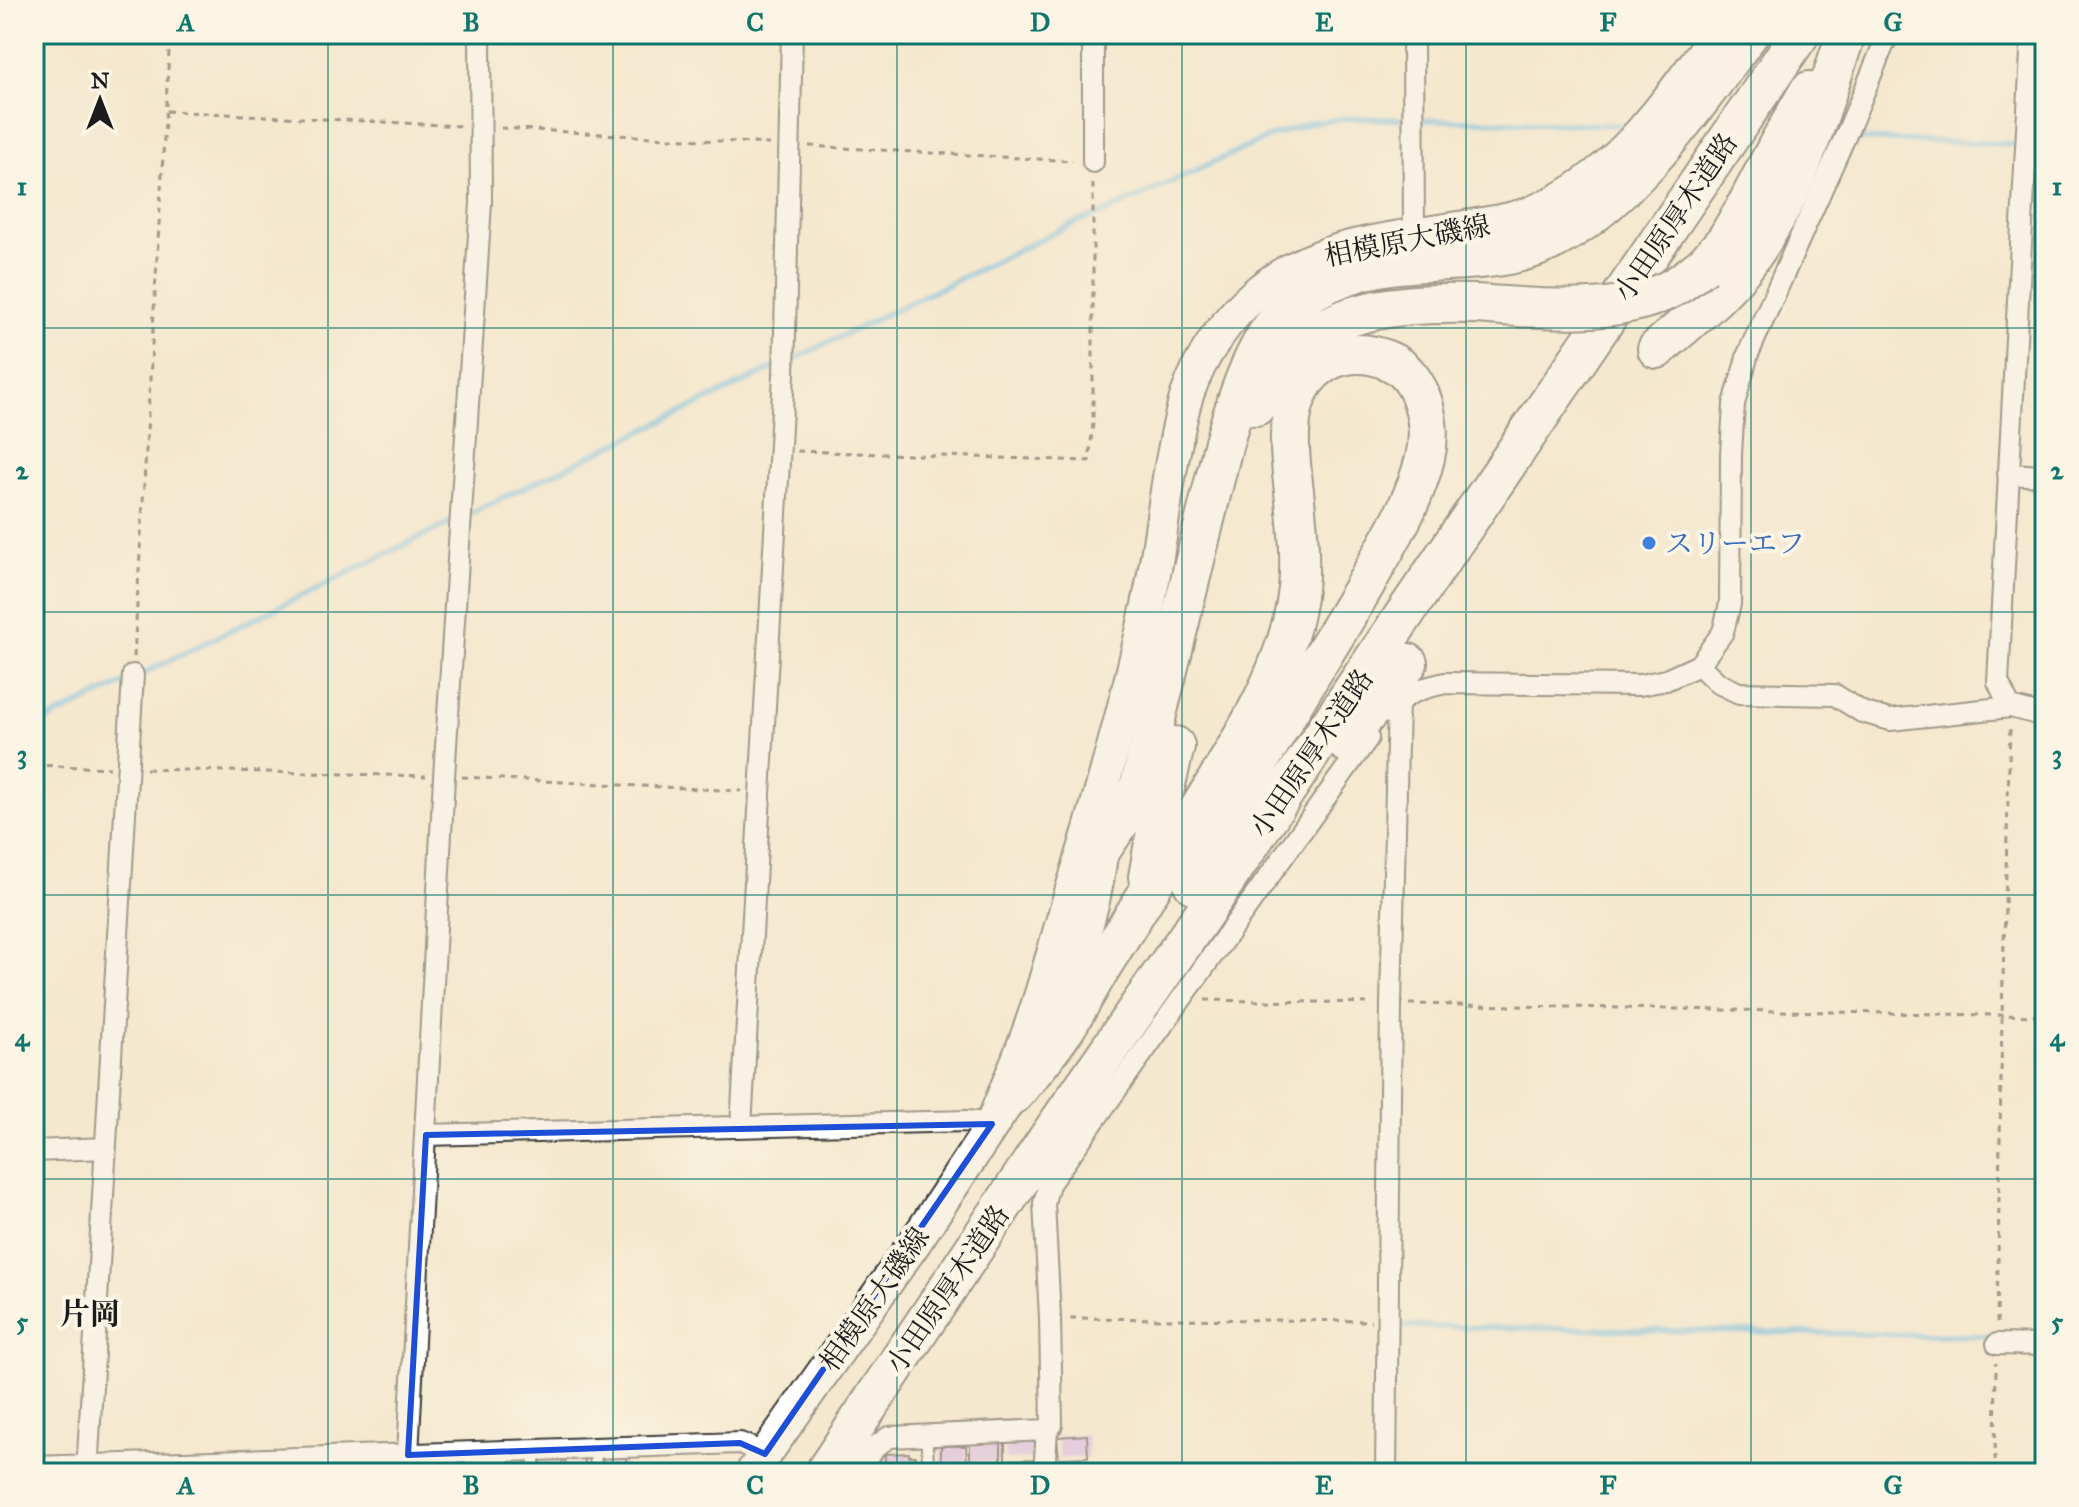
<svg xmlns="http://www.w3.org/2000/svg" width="2079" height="1507" font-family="'IM FELL Great Primer','Noto Serif JP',serif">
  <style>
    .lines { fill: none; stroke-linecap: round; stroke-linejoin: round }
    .stream { stroke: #6bb9e5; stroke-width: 6 }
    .building { fill: #d2adeb }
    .lane-casing { stroke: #3c3b37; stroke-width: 14 }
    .street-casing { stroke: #3c3b37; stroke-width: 24 }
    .primary-casing { stroke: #3c3b37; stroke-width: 36 }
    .highway-casing { stroke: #3c3b37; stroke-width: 42 }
    .path { stroke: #3c3b37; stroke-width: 3; stroke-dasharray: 6 6; stroke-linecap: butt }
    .lane { stroke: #fff; stroke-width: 10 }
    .street { stroke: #fff; stroke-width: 20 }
    .primary { stroke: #fff; stroke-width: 32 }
    .highway { stroke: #fff; stroke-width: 38 }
    .highway-bridge-casing { stroke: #3c3b37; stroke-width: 42; stroke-linecap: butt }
    .highway-bridge { stroke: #fff; stroke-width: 38 }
    .marked { fill: none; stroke: #1d4ed8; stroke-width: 6; stroke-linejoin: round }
    .grid { fill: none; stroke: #0f766e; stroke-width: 2; stroke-opacity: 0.55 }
    .shop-dot { fill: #3f7fe0; stroke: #fcf5e5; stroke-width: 3 }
    .labels { text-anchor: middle; stroke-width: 8; stroke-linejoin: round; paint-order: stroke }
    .street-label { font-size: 28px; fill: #1c1c1c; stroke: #fcf5e5 }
    .shop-label { font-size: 28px; fill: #366cbe; stroke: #fcf5e5; text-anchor: start }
    .neighbourhood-label { font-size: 30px; font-weight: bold; fill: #1c1c1c; stroke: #fcf5e5 }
    .neatline { fill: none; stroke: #0f766e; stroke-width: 3 }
    .grid-label { font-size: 26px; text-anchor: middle; font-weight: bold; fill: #0f766e }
  </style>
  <rect width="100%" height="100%" fill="#fcf5e5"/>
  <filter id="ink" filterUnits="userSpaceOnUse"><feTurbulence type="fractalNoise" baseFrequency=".0125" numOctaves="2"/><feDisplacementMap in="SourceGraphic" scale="16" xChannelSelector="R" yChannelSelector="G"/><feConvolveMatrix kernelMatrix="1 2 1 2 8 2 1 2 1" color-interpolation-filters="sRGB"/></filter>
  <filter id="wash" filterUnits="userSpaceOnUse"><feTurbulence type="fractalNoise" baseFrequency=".006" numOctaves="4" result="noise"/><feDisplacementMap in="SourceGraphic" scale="32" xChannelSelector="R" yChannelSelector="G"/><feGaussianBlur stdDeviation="1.8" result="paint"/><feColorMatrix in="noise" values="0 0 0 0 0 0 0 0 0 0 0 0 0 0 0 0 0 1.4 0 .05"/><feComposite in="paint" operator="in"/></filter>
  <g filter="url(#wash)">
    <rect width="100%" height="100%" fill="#f4e8ce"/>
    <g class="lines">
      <path class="stream" d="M1855,139L2016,144
        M2037,145L2045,146
        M790,361L1072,224L1106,212L1271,136L1310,123L1349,118L1621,125
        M465,516L780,365
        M138,676L455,520
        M34,726L128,681
        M1400,1326L1987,1336"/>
    </g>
    <g id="blocks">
      <path class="building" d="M1087,1435L1088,1457L1059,1458L1057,1437Z
        M1036,1440V1459L1005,1460V1441Z
        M970,1443H1001V1462L970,1463Z
        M941,1446H966L967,1464L941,1465Z
        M909,1453V1456H915V1470L885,1471V1454Z
        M585,1454V1469H566L565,1455Z
        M626,1454V1470L603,1471L602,1455Z
        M562,1455L563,1471H542L541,1456Z
        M504,1458L505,1473H481V1459Z
        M457,1460L458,1473H438V1461Z
        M525,1460L526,1472L507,1473V1461Z
        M435,1461L436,1473H414V1470L422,1462Z
        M395,1465V1473H377V1466Z
        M333,1467H352V1473H333Z
        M354,1467H373V1473H355Z"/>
    </g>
  </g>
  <g filter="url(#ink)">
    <use href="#blocks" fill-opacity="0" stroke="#3c3b37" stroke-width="2"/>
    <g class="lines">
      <defs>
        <path id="lane" d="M926,1435L929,1473
          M595,1448L596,1473
          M534,1451V1473"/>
        <path id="street" d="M1093,34V162
          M1413,34L1414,236
          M2008,474L2045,476
          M1699,665L1718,683L1739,693L1835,695L1862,712L1890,720L2010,707L2045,716
          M2010,707L1998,682L2032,34
          M1388,713C1406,692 1419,689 1445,683L1640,685L1666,680L1699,665L1723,632L1730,604L1731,454L1734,404L1748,354L1849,128L1888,34
          M741,1127L784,374L792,34
          M426,1135L967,1121L992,1124
          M34,1151L105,1148
          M1997,1344L2045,1345
          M34,1467L740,1443L765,1454
          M87,1473L133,675
          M407,1473L444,777L481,203L480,34
          M859,1473L875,1447L889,1437L1047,1430
          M1044,1473L1047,1430L1052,1425L1050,1318L1044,1203L1049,1184L1368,738
          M1386,1473L1391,1004L1398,701"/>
        <path id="primary" d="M1056,1009C1078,952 1098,904 1102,842
          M992,1124C1006,1088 1022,1052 1034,1016C1047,977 1057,938 1069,899C1098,805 1125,710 1146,614C1157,568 1162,519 1170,472C1175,446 1179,420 1187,395C1201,355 1227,317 1260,290C1320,241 1398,239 1471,226C1494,222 1519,219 1540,209C1620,174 1667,101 1717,34
          M752,1473L915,1242L1005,1106"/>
        <path id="highway" d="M1704,265L1726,240L1745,208L1779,143L1809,91
          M1657,349C1686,324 1717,299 1742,269C1796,202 1819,115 1846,34
          M1256,406C1298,310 1382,302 1475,304
          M1345,742L1408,663
          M1101,850L1129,809L1140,784L1223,446C1235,404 1254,340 1287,310C1320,280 1366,266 1410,263C1454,260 1500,262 1542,245C1624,211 1697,104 1749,34
          M1148,877L1160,809L1175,746
          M1014,1094C1032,1073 1049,1052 1065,1029C1077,1010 1088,990 1099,971C1125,929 1152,887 1178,844C1223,767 1288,680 1298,589C1301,560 1298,529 1295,500C1290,454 1278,391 1325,363C1345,351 1369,352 1389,361C1423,375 1433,425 1425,458C1416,495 1398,527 1379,560C1360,595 1339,629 1318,663C1274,735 1232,808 1193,884
          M824,1473L1048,1138L1215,897L1355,687L1800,34"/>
      </defs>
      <use href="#lane" class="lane-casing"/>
      <use href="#street" class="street-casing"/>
      <use href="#primary" class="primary-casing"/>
      <use href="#highway" class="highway-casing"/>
      <path class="path" d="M166,111L462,126
        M501,128L769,144
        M809,146L1073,161
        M797,451L1089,461L1093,423V181
        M134,657L170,34
        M34,765L110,768
        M146,769L426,776
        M462,777L742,791
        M1205,1000L1373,1003
        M1409,1004L2045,1016
        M1070,1318L1371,1321
        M1997,1323L2002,1015L2010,727
        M1995,1473L1996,1363"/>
      <use href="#lane" class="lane"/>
      <use href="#street" class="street"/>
      <use href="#primary" class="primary"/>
      <use href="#highway" class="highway"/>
      <defs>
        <path id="highway-bridge" d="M1475,304C1538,308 1623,319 1679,284C1688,278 1696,271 1704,265"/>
      </defs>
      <use href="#highway-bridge" class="highway-bridge-casing"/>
      <use href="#highway-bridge" class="highway-bridge"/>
    </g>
  </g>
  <path d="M0 0H2079V1507H0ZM992,1124L765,1454L740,1443L408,1455L426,1135Z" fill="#f4e8ce" fill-opacity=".55" fill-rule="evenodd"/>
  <path class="marked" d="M992,1124L765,1454L740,1443L408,1455L426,1135Z"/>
  <path class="grid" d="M328,34V1473M613,34V1473M897,34V1473M1182,34V1473M1466,34V1473M1751,34V1473M34,328H2045M34,612H2045M34,895H2045M34,1179H2045"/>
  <circle class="shop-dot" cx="1649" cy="543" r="8"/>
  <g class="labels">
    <g class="street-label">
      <text transform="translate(1675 217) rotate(-56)" y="10">小田原厚木道路</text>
      <text transform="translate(1407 240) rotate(-11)" y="10">相模原大磯線</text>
      <text transform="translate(1311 753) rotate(-56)" y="10">小田原厚木道路</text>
      <text transform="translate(947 1289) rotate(-56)" y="10">小田原厚木道路</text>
      <text transform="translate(874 1299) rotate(-55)" y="10">相模原大磯線</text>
    </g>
    <g class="shop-label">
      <text x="1665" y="553">スリーエフ</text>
    </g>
    <g class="neighbourhood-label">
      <text x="90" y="1324">片岡</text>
    </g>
  </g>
  <rect width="2079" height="1507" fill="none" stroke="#fcf5e5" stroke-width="88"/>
  <g transform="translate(100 100)" stroke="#fcf5e5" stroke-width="6" paint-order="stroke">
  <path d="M0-6L14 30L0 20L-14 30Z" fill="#1c1c1c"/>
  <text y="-12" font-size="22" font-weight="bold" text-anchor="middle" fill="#1c1c1c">N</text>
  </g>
  <rect x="44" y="44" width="1991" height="1419" class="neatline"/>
  <g class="grid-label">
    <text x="186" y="31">A</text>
    <text x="471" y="31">B</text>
    <text x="755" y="31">C</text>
    <text x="1040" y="31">D</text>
    <text x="1324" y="31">E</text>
    <text x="1608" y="31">F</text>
    <text x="1893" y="31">G</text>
    <text x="22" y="195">1</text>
    <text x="2057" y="195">1</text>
    <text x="22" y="479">2</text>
    <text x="2057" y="479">2</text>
    <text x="22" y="763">3</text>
    <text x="2057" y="763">3</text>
    <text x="22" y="1046">4</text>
    <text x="2057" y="1046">4</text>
    <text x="22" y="1330">5</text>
    <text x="2057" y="1330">5</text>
    <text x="186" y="1494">A</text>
    <text x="471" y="1494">B</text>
    <text x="755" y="1494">C</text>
    <text x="1040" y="1494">D</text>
    <text x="1324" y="1494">E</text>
    <text x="1608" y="1494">F</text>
    <text x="1893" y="1494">G</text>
  </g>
</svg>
